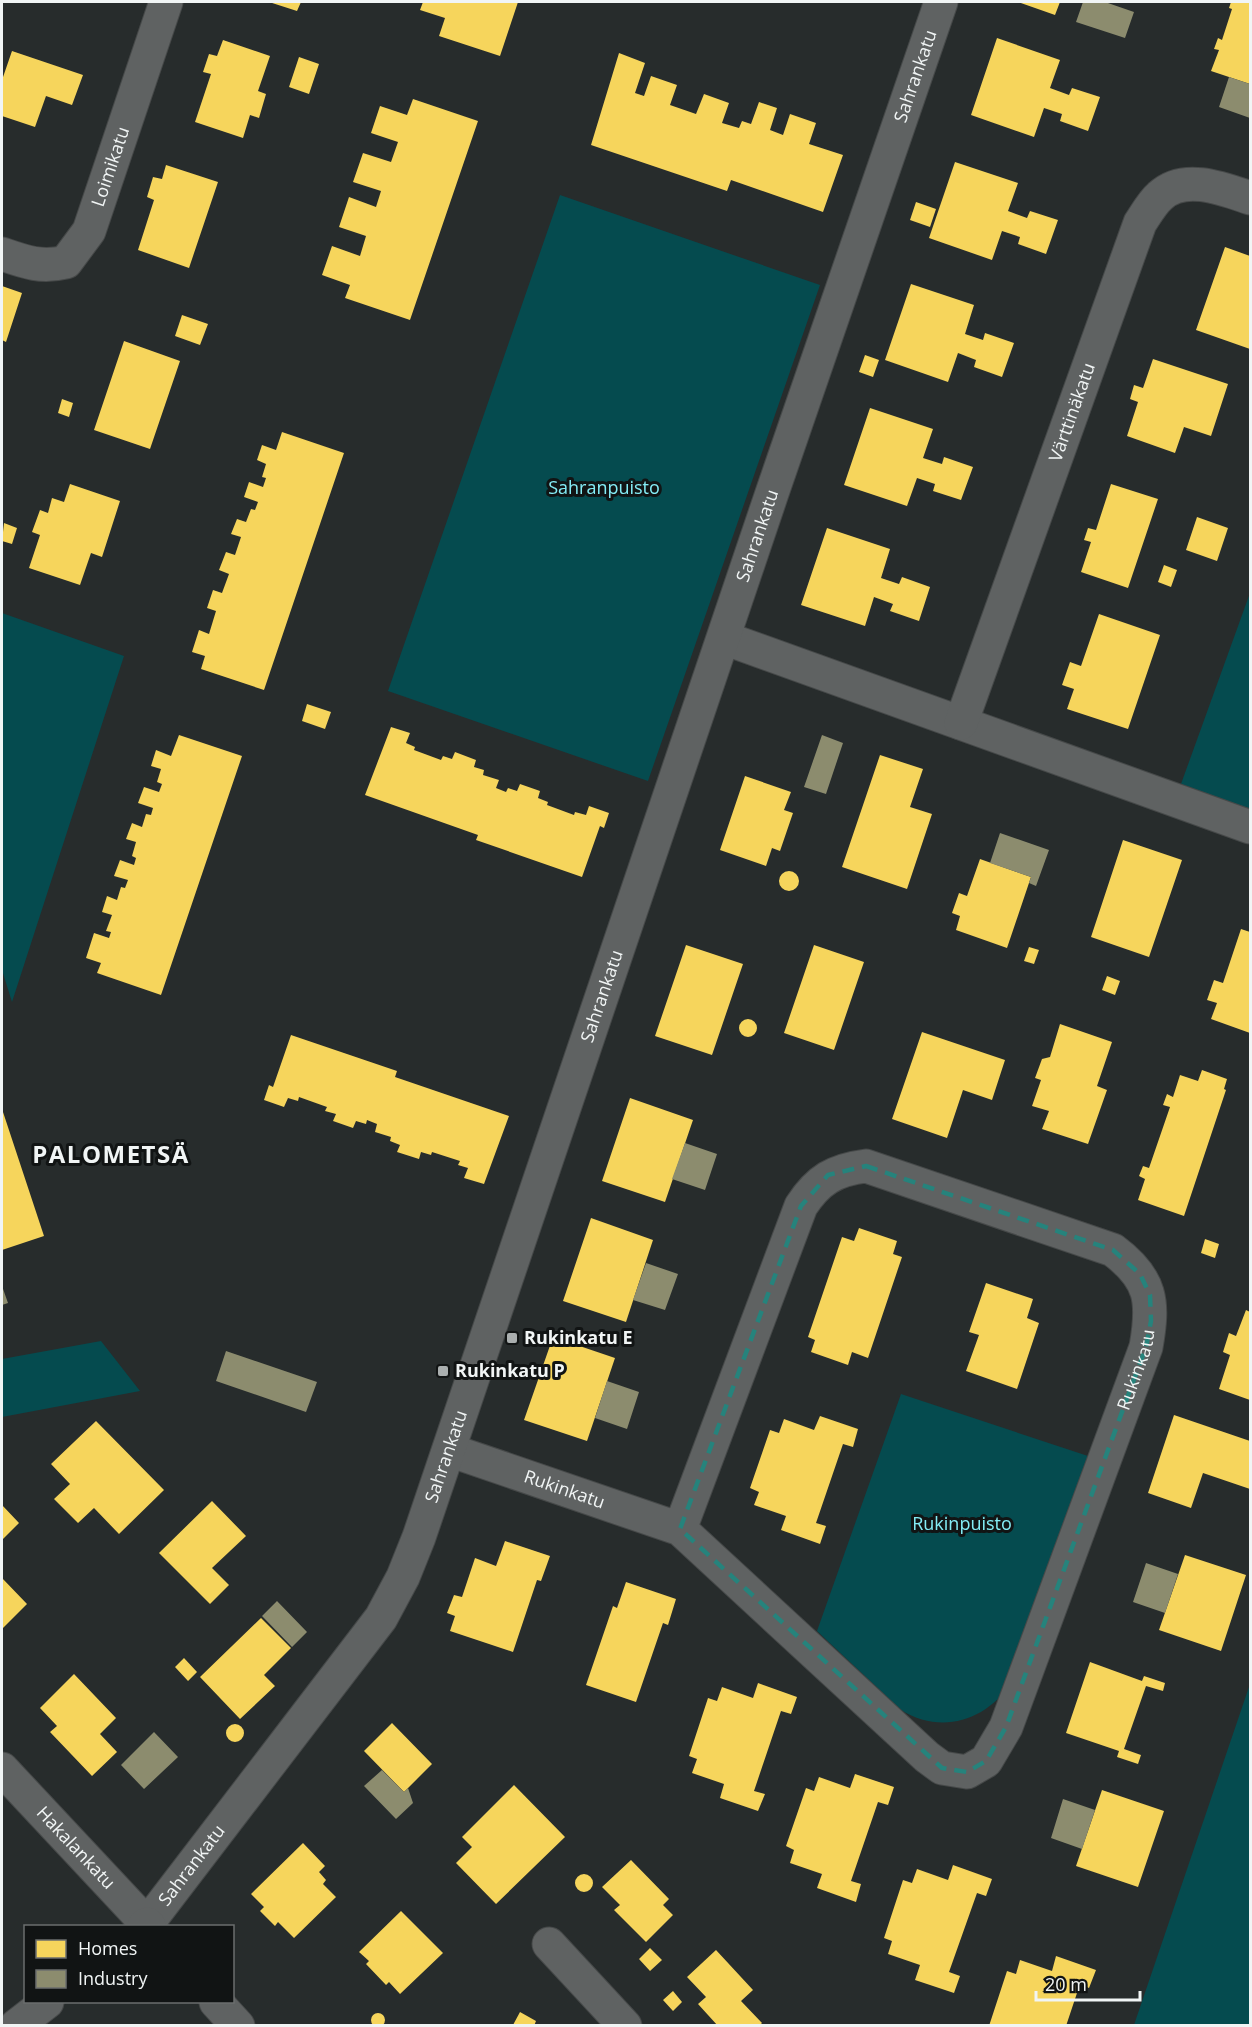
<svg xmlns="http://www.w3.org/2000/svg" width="1252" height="2027" font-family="'Open Sans',sans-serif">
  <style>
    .green { fill: #054b4f }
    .homes { fill: #f6d55c }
    .industry { fill: #8c8c6e }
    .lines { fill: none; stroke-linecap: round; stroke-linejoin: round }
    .minor-casing { stroke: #464949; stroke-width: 35 }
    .tertiary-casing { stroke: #464949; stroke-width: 35 }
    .minor { stroke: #5f6262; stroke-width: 33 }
    .tertiary { stroke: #5f6262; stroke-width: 33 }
    .marked { fill: none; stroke: #26837c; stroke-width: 4.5; stroke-dasharray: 12 8; stroke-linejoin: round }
    .poi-dot { fill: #aaafaf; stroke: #111414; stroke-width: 2 }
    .labels { text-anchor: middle; stroke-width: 6; stroke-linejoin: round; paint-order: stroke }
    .street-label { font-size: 18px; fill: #f1f5f5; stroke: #111414 }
    .park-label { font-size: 18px; fill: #84edf6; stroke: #111414 }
    .poi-label { font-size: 18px; font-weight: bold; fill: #f1f5f5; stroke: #111414; text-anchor: start }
    .district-label { font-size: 24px; font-weight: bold; letter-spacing: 1.5px; fill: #f1f5f5; stroke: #111414 }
  </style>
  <rect width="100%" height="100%" fill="#272c2c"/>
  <path class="green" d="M560,195L820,285L648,781L388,691Z
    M1250,593V810L1181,784Z
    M2,613L124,656L12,1002L2,970Z
    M101,1341L140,1391L2,1417V1359Z
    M901,1394L1094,1458C1075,1511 1055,1564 1036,1617C1028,1637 1023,1664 1012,1682C986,1721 941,1735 901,1710L817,1631Z
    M1250,1684V2025H1134Z"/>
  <path class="homes" d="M269,2H301L297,11Z
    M423,2H518L500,56L439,36L445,18L420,10Z
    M1018,2H1060L1055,15Z
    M1231,2H1250V84L1211,71L1219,50L1214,49L1218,38L1222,40L1232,9L1229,8Z
    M997,38L1060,60L1050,88L1069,95L1072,88L1100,97L1088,131L1060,121L1062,114L1044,108L1034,137L971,115Z
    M223,40L270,56L258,91L266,94L259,118L250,115L243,138L195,122L211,74L203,72L209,54L217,56Z
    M12,51L83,75L72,105L46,96L35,127L2,116V80Z
    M619,53L645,63L635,93L644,96L651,76L677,85L670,105L696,114L704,94L729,103L722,123L739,128L742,121L751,124L759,102L777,108L770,130L783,135L790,114L816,123L809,144L843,155L823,212L731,180L727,191L591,145Z
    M299,57L319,64L309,94L289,87Z
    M413,99L478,121L410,320L345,298L350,285L322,275L332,246L360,256L366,236L339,227L349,197L376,207L381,191L353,182L363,153L391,162L398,142L371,133L380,106L407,115Z
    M955,162L1018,183L1008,211L1027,218L1030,211L1058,220L1046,254L1018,244L1020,237L1002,231L992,260L929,238Z
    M166,165L218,182L189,268L138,250L154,200L147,197L153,177L162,179Z
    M916,202L936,209L930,227L910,220Z
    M1225,247L1250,256V349L1196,330Z
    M911,284L974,305L965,334L983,340L985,333L1014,343L1002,377L974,367L976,360L958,353L948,382L885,360Z
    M2,286L22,293L6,342L2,340Z
    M182,315L208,324L200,345L175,336Z
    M124,341L180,361L150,449L94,430Z
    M865,355L879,360L873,377L859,372Z
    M1153,359L1228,384L1211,436L1184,427L1175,453L1127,436L1138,402L1130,399L1134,385L1143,388Z
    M62,399L73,403L69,417L58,413Z
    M870,408L933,429L923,458L942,464L944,457L973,467L961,500L933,491L935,484L917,478L907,506L844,485Z
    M282,432L344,453L264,690L201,669L205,656L192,652L199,630L209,634L216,611L207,608L213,590L222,593L229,574L219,570L226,552L235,555L241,537L231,534L237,519L246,522L251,509L255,510L258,502L244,497L249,482L263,487L266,478L262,477L266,464L257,460L262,445L276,450Z
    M70,484L120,501L102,557L91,553L80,585L29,568L40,535L32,532L40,510L48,513L52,498L64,502Z
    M1111,484L1158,499L1128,588L1081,572L1091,542L1084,540L1088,528L1096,530Z
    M1197,517L1228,528L1217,561L1186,550Z
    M4,523L17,528L12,544L2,541Z
    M827,528L890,549L881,578L899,584L902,577L930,587L919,621L890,611L893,604L874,597L865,626L801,605Z
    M1164,565L1177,570L1171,587L1158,582Z
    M1099,614L1160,635L1128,729L1067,709L1074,689L1062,685L1070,662L1081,666Z
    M307,704L331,712L325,729L302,721Z
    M391,727L410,733L406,743L415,747L414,750L441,760L443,756L452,759L455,752L476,760L474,767L484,770L483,775L499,780L496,788L506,792L508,788L517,791L520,784L540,791L538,798L548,802L547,805L574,815L575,812L586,815L589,806L609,813L604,828L600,826L582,877L476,840L478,835L365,795Z
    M179,735L242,756L161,995L97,973L101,963L86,958L94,933L109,938L111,932L106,931L112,915L102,912L107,896L117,900L121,887L125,888L128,880L114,876L120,860L134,865L136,858L132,856L136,842L126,839L132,823L142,827L146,814L151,815L153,808L138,803L144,787L159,792L162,784L157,782L161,769L151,766L156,750L171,756Z
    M880,755L923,769L910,807L932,814L907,889L842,867Z
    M745,776L791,792L784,810L793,813L780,851L772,848L766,866L720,850Z
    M1123,840L1182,860L1149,957L1091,937Z
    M980,859L1031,877L1007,948L956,930L960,916L952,913L959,893L967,896Z
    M779 881a10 10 0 1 1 20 0a10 10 0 1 1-20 0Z
    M1241,929L1250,932V1033L1211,1019L1217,1003L1207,1000L1214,980L1223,983Z
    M686,945L743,964L712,1055L655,1036Z
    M814,945L864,962L834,1050L784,1033Z
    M1029,947L1039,950L1034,964L1024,961Z
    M1107,976L1120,981L1115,995L1102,990Z
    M739 1028a9 9 0 1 1 18 0a9 9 0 1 1-18 0Z
    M1060,1024L1112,1042L1097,1086L1107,1090L1088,1144L1042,1129L1049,1111L1032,1106L1041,1080L1035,1078L1042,1059L1050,1057Z
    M922,1032L1005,1060L992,1100L963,1090L947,1138L892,1119Z
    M291,1035L397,1071L395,1077L509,1116L484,1184L464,1178L468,1168L458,1165L460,1161L432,1152L431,1155L421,1152L419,1159L397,1152L400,1145L390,1141L391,1137L375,1132L377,1124L367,1120L366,1124L356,1121L353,1128L333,1121L336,1114L325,1111L327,1107L299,1097L298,1101L288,1098L284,1107L264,1100L269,1085L273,1087Z
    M1202,1070L1227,1079L1224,1089L1226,1090L1184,1216L1138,1200L1145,1179L1139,1176L1143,1166L1149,1168L1170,1107L1163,1105L1167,1094L1173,1097L1180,1075L1198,1081Z
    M630,1098L693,1120L665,1202L602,1181Z
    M2,1109L44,1236L2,1250Z
    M591,1218L653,1240L626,1322L563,1301Z
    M859,1228L897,1241L893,1254L902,1257L868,1358L852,1352L848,1365L811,1352L815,1340L808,1337L842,1237L854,1241Z
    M1205,1239L1219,1244L1215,1258L1201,1253Z
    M986,1283L1033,1299L1027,1318L1039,1323L1017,1389L966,1371L979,1335L969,1332Z
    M1246,1310L1250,1312V1400L1219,1389L1230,1355L1223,1352L1229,1333L1236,1336Z
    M553,1337L615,1358L587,1441L524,1420Z
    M1174,1415L1250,1441V1489L1203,1473L1191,1508L1148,1493Z
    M820,1416L858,1429L853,1447L843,1444L816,1523L826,1526L820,1544L781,1530L786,1516L754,1505L759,1492L750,1488L770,1430L779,1433L784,1419L814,1430Z
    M96,1421L164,1490L119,1534L94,1508L78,1523L54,1499L70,1484L51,1464Z
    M212,1501L246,1536L212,1568L229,1585L210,1604L159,1553Z
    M2,1505L19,1523L2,1540Z
    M505,1541L550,1556L541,1581L537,1580L513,1652L450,1631L455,1616L447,1613L454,1595L462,1597L475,1558L496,1566Z
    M1185,1555L1246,1575L1221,1651L1159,1630Z
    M2,1578L27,1604L2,1629Z
    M626,1582L676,1599L668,1625L663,1623L636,1702L586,1685L613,1606L617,1608Z
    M261,1618L291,1648L264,1675L275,1686L240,1719L200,1677Z
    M184,1658L197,1672L188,1681L175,1667Z
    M1090,1662L1142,1681L1144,1676L1165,1683L1163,1691L1146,1686L1124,1749L1141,1755L1138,1764L1117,1757L1119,1751L1066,1733Z
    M74,1674L116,1718L100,1734L117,1752L92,1776L50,1732L57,1726L40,1708Z
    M758,1683L797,1697L791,1714L781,1711L754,1791L765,1794L758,1811L720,1798L724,1784L692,1773L697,1759L689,1756L708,1698L717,1701L722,1687L753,1698Z
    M392,1723L432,1764L404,1792L364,1751Z
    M226 1733a9 9 0 1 1 18 0a9 9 0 1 1-18 0Z
    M855,1774L894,1787L888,1805L878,1802L851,1881L861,1884L856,1902L817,1888L822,1874L790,1863L794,1850L786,1846L806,1788L814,1791L819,1777L850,1788Z
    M514,1785L565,1837L496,1904L456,1863L472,1847L462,1837Z
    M1102,1790L1164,1811L1138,1887L1076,1866Z
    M303,1843L325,1866L319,1872L326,1880L323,1884L336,1897L294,1938L278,1922L275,1926L260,1911L264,1907L251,1894Z
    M631,1860L669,1899L663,1905L673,1915L646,1942L614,1910L620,1905L602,1887Z
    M953,1865L992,1879L986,1896L977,1893L949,1972L960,1976L954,1993L915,1980L920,1965L888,1954L892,1941L884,1938L903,1880L912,1883L917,1869L948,1880Z
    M575 1883a9 9 0 1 1 18 0a9 9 0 1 1-18 0Z
    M401,1911L443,1953L400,1994L389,1982L386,1985L366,1964L369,1961L359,1952Z
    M650,1948L662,1960L650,1971L639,1959Z
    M716,1950L753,1990L741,2001L762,2023L759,2026H718L698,2004L706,1997L687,1977Z
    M1056,1956L1096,1970L1089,1988L1080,1984L1066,2026H989L1007,1971L1016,1974L1020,1960L1052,1971Z
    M673,1991L682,2002L673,2011L663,2000Z
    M520,2012L536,2021L534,2026L513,2025Z
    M371 2020a7 7 0 1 1 14 0a7 7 0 1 1-14 0Z"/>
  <path class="industry" d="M1083,2H1105L1134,12L1125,38L1076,22Z
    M1229,77L1250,84V118L1219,107Z
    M822,735L843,743L826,794L804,787Z
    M1000,833L1049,850L1036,886L1029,883L1031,877L990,863Z
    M685,1143L717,1154L705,1190L672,1179Z
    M646,1263L678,1274L665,1310L633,1300Z
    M2,1286L8,1303L2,1305Z
    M226,1351L317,1382L306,1412L216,1381Z
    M607,1381L639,1392L627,1429L595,1418Z
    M1146,1563L1178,1574L1165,1613L1133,1602Z
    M277,1601L307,1632L292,1647L262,1616Z
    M154,1732L178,1757L144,1789L121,1765Z
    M382,1770L404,1792L408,1788L413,1803L396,1819L364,1786Z
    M1063,1799L1095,1810L1082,1849L1051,1838Z"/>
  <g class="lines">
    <defs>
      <g id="minor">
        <path id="s1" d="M2,254C25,262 41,268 66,262L89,231L166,2"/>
        <path d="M724,638L1250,827"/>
        <path id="s2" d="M961,723L1140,223C1146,214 1152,203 1160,196C1184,173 1224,189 1250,198"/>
        <path id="s3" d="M449,1450L680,1529L927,1757L942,1768L967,1772L986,1761L1006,1727L1146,1347C1154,1302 1152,1279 1113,1250L866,1166C834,1170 818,1180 801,1206L680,1529"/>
        <path id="s4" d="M2,1769L147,1924L381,1618L403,1577L419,1537L771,496L941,2"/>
        <path d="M549,1944L625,2026"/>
      </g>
      <path id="tertiary" d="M144,1926L147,1924L149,1926
        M216,2002L238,2026
        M16,2026L47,2002"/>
    </defs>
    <use href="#minor" class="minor-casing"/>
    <use href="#tertiary" class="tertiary-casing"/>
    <use href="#minor" class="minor"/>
    <use href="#tertiary" class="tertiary"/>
  </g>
  <path class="marked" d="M866,1166L1113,1250L1140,1274L1150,1295L1151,1321L1146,1347L1006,1727L986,1761L967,1772L942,1768L680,1529L801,1206L828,1175Z"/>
  <g class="poi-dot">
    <rect x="506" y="1332" width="12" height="12" rx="3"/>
    <rect x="437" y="1365" width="12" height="12" rx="3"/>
  </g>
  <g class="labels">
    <g class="street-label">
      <text dy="6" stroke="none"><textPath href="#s4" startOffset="2230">Sahrankatu</textPath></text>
      <text dy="6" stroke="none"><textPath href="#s1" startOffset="172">Loimikatu</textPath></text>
      <text dy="6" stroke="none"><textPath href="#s2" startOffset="330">Värttinäkatu</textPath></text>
      <text dy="6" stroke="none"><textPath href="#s4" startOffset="1744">Sahrankatu</textPath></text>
      <text dy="6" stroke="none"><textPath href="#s4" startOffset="1258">Sahrankatu</textPath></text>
      <text dy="6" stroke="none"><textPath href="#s3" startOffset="1066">Rukinkatu</textPath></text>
      <text dy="6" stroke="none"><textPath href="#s4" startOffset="772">Sahrankatu</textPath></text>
      <text dy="6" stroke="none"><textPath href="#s3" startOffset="122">Rukinkatu</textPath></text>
      <text dy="6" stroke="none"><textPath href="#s4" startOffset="108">Hakalankatu</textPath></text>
      <text dy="6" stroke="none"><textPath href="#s4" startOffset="286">Sahrankatu</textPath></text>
    </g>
    <g class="park-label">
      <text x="604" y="494">Sahranpuisto</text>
      <text x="962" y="1530">Rukinpuisto</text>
    </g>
    <g class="poi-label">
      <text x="524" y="1344">Rukinkatu E</text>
      <text x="455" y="1377">Rukinkatu P</text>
    </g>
    <g class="district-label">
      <text x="111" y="1163">PALOMETSÄ</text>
    </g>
  </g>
  <rect width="1252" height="2027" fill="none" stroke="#f1f5f5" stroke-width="6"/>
  <rect x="24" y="1925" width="210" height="78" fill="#111414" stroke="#6b6e6e" stroke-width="1.5"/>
  <rect x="36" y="1940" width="30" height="18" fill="#f6d55c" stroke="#6b6e6e" stroke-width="1.5"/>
  <text x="78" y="1955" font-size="18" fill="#f1f5f5">Homes</text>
  <rect x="36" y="1970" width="30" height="18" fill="#8c8c6e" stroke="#6b6e6e" stroke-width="1.5"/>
  <text x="78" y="1985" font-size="18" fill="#f1f5f5">Industry</text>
  <path d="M1036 1991v9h104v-9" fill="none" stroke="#f1f5f5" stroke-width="3"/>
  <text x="1045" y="1991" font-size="18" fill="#f1f5f5" stroke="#111414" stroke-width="4.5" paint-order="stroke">20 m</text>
</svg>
